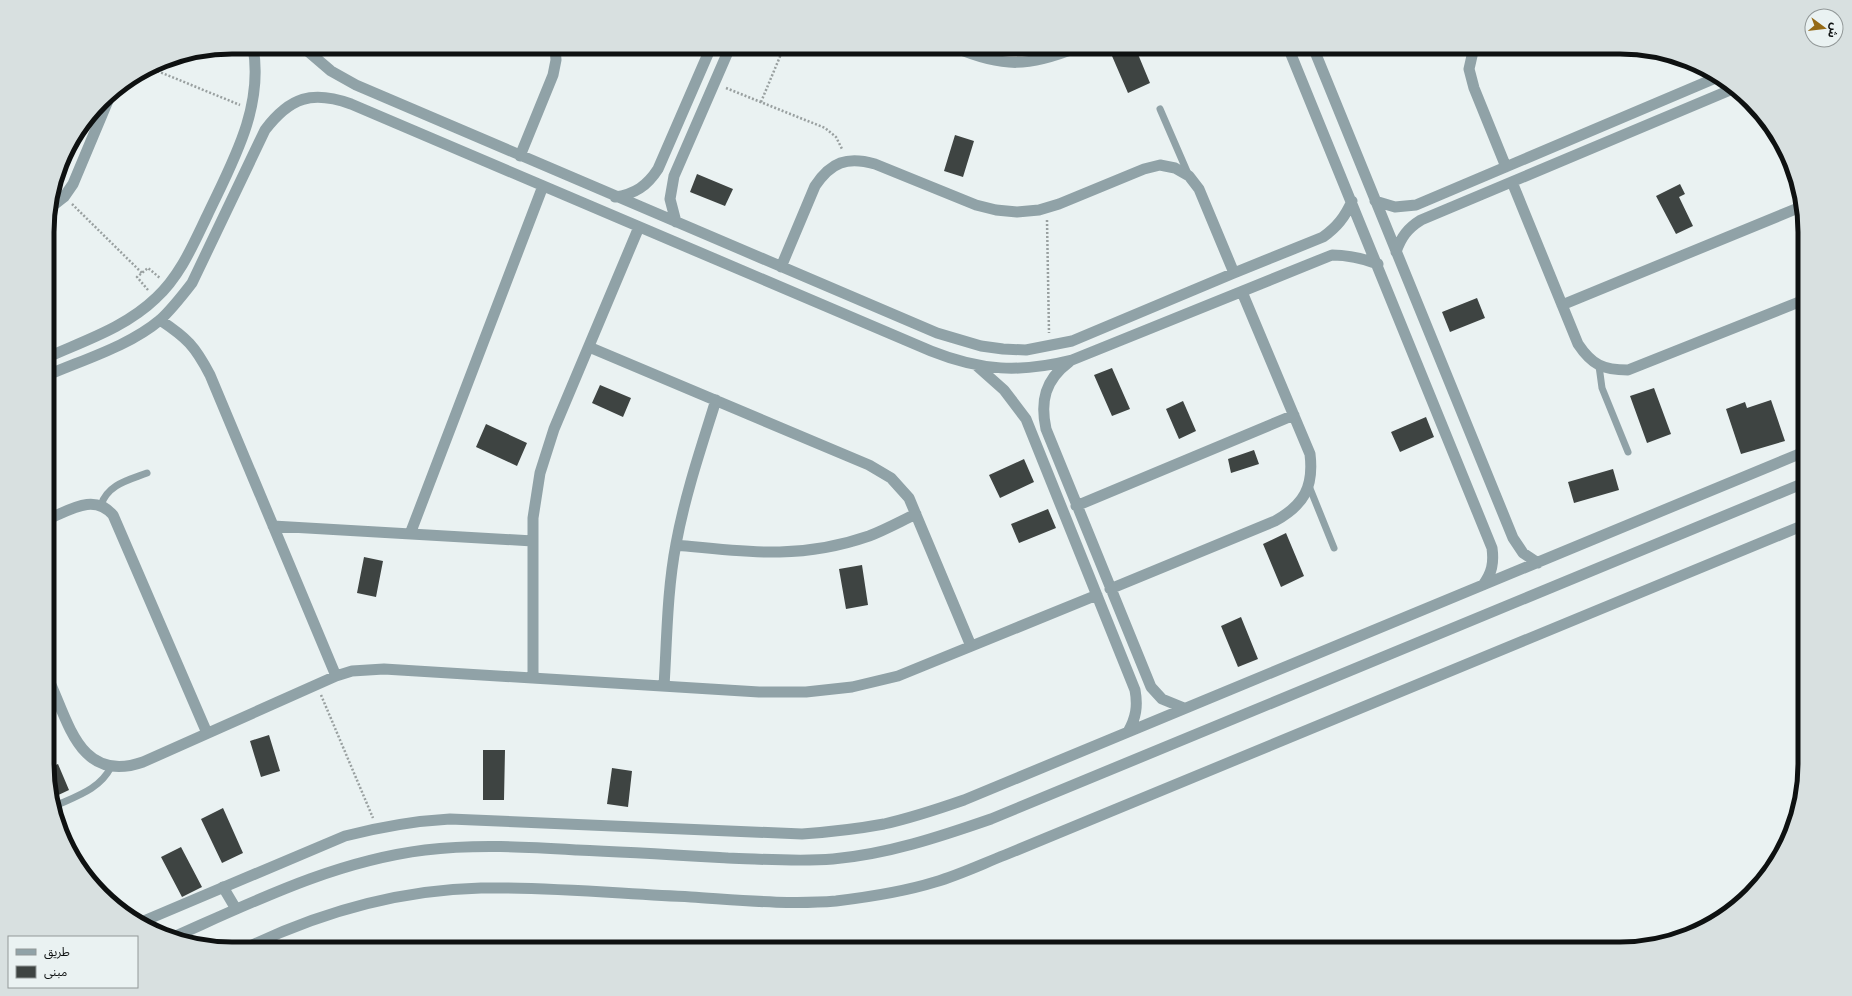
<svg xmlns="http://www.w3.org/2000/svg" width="1852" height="996" font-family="'Space Grotesk','Noto Sans Arabic',sans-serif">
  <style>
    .building { fill: #3e4442 }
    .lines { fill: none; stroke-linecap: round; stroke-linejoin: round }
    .path { stroke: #99a0a0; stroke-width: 2.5; stroke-dasharray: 2 2; stroke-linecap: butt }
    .service { stroke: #90a2a7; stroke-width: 7 }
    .minor { stroke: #90a2a7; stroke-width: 11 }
    .tertiary { stroke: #90a2a7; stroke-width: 11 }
    .rim { fill: none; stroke: #0e1111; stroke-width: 5 }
  </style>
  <rect width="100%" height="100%" fill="#eaf2f2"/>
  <path class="building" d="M1133,47H1135L1150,83L1128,93L1112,56Z
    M955,135L974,141L963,177L944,171Z
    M697,174L733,189L725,206L690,192Z
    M1680,184L1685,194L1679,197L1693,226L1676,234L1656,196Z
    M1477,298L1485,318L1450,332L1442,312Z
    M1112,368L1130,409L1112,416L1094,375Z
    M600,385L631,398L623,417L592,403Z
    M1654,388L1671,434L1647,443L1630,396Z
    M1771,400L1785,441L1741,454L1726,409L1745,402L1747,408Z
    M1183,401L1196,431L1179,439L1166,409Z
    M1426,417L1434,437L1400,452L1391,432Z
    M486,424L527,443L517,466L476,447Z
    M1254,450L1259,464L1231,473L1228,459Z
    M1024,459L1034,482L1000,498L989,475Z
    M1613,469L1619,490L1574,503L1568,482Z
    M1048,509L1056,528L1019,543L1011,524Z
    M1286,533L1304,576L1281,587L1263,544Z
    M364,557L383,561L376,597L357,593Z
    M862,565L868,605L846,609L839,569Z
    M1241,617L1258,659L1238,667L1221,626Z
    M269,735L280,771L261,777L250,741Z
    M483,750H505L504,800H483Z
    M58,764L69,790L52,798L49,789V768Z
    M612,768L632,771L628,807L607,804Z
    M223,808L243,853L222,863L201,819Z
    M181,847L202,887L182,897L161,857Z"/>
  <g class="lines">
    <path class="path" d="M150,68L240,105
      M726,88L825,128L836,137L842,149
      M761,102L784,47
      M72,204L142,273
      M1047,220L1049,333
      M148,290L137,277L148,268L160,278
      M321,695L373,818"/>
    <path class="service" d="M1160,109L1189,176
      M1599,366L1602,388L1628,452
      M1309,486L1334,548
      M101,505C108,484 129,480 147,473
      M55,806C77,796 100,789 111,767"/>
    <path class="minor" d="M303,47L331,71L356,85L937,333L981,346L1003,349L1026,350L1072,341L1234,273L1323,237C1337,227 1345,217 1352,201
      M954,47C1003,68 1029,67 1078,47
      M1288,47L1492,548C1494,563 1492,573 1483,585
      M1313,47L1513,538L1523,553L1538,563
      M1474,47L1469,69L1474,88L1506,167
      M520,156L553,75L556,60L555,47
      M1512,182L1578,344C1592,365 1603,370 1628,370L1804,300
      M615,197C635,194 647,186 658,169L711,47
      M1375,201L1395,207L1416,205L1718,77
      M50,208L64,197L73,184L112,91
      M676,222L670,199L674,176L730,47
      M1396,252C1401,237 1408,228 1421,220L1735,88
      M781,267L815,186C831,162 847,156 875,164L976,205L996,210L1017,212L1039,210L1059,204L1144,169L1160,165L1175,168L1189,176L1199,189L1234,273
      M1562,305L1803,206
      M160,320C187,338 195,346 210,375L336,676
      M589,347L869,465L891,478L909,498L971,646
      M48,357C86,340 126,327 156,298C180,276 193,245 207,216C232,163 264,108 253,47
      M1069,362C1045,380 1040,401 1046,429L1151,687L1162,699L1184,708
      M977,366L1004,390L1026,419L1135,690C1138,706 1136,718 1128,732
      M48,375C85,359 129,346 160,320C172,309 182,296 192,283L265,130C290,97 312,90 351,104L931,351C981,371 1020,373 1072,360L1332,255C1349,255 1362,258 1378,264
      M1076,506L1294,415
      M48,519C70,510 94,493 113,515L207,733
      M273,526L533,541
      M410,534L543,186
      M676,545C746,552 800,560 869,536C885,530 901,521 916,514
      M1110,589L1275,521C1304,505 1314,487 1310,454L1242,292
      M48,678C69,723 80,784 143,762L336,676L352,671L384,669L759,692H806L852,687L898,676L1097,595
      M533,678V518L540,473L554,429L639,227
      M664,686C667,639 667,591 676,544C685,495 701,448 716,400
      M139,923L345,836C380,827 414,821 450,819L802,834C830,832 857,829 884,824C911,818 938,809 964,800L1804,452"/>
    <path class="tertiary" d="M223,887L236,909
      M176,936C257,900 336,861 425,850C476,844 526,847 577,850C627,852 677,855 728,858C763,859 798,862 833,859C888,854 939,837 991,819L1804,483
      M244,949C318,913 397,890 481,888C551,887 621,894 691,897C739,900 788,905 836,901C869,897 903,892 935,882C959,875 982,864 1005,855L1804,525"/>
  </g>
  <path d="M0 0H1852V996H0ZM232 54H1620A178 178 0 0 1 1798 232V764A178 178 0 0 1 1620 942H232A178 178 0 0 1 54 764V232A178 178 0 0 1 232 54Z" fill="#d8e0e0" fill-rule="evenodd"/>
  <path class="rim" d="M232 54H1620A178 178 0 0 1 1798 232V764A178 178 0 0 1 1620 942H232A178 178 0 0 1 54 764V232A178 178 0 0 1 232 54Z"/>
  <rect x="8" y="936" width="130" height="52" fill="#eaf2f2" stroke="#929898"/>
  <rect x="16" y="949" width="20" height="6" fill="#90a2a7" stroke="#929898"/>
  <text x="44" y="956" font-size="12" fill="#0e1111">طريق</text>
  <rect x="16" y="966" width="20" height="12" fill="#3e4442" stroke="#929898"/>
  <text x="44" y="976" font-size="12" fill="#0e1111">مبنى</text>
  <g transform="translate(1824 28) rotate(105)"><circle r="19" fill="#eaf2f2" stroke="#929898"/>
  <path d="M0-3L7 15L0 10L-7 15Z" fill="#956a16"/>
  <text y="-6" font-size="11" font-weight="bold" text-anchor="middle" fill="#0e1111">ش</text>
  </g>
</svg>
